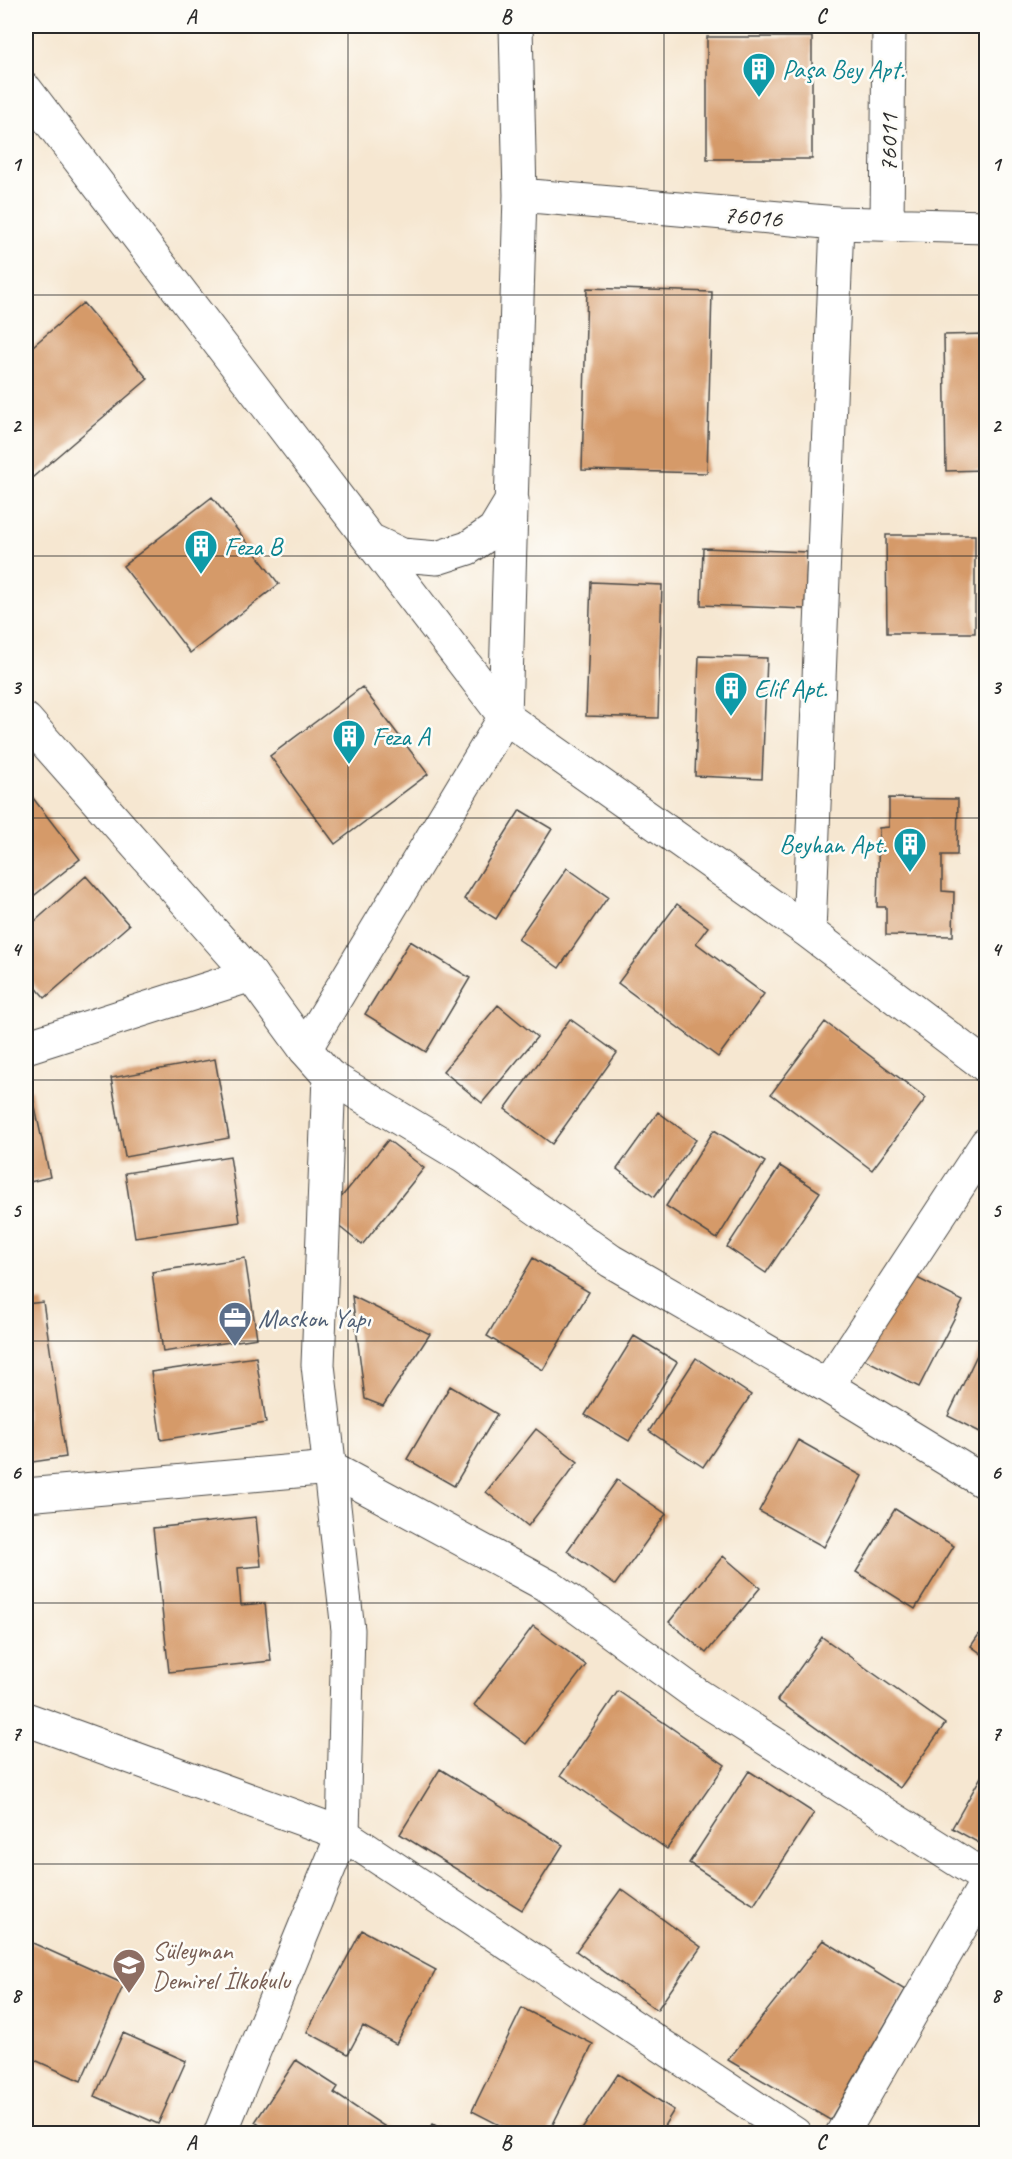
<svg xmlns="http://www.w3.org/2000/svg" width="1012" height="2159" font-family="Caveat,sans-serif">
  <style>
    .building { fill: #d59a69 }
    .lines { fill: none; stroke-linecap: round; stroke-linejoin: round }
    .street-casing { stroke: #494744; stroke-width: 35 }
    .secondary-casing { stroke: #494744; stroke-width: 35 }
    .street { stroke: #fff; stroke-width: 33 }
    .secondary { stroke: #fff; stroke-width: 33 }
    .grid { fill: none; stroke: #2b2b2b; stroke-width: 1.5; stroke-opacity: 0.55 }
    .labels { text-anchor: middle; stroke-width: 5; stroke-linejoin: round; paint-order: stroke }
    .culture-label { font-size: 26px; fill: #0d838f; stroke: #fdfcf7; text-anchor: start }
    .street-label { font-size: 26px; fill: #2b2b2b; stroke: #fdfcf7 }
    .service-label { font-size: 26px; fill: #4e5e75; stroke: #fdfcf7; text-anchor: start }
    .education-label { font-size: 26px; fill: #785e54; stroke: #fdfcf7; text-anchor: start }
    .neatline { fill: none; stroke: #2b2b2b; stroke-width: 2 }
    .grid-label { font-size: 20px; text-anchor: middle; font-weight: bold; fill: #2b2b2b }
  </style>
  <rect width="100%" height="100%" fill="#fdfcf7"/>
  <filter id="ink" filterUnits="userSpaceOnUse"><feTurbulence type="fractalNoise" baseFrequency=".0167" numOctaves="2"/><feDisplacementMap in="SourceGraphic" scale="12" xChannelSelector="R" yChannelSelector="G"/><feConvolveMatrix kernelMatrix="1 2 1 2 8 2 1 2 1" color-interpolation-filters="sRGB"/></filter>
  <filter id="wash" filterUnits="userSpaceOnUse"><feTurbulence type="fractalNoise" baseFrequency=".008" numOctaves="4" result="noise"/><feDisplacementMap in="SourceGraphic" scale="24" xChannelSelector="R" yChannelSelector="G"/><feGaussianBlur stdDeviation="1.35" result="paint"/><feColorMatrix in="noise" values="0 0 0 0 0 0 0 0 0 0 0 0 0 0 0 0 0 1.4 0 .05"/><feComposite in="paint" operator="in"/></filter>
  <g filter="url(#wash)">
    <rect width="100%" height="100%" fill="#f6e7d1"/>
    <g id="blocks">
      <path class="building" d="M707,37H812V159H707Z
        M587,288L712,292L707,473L582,470Z
        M83,303L148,379L26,483V352Z
        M986,334V470L946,471L944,335Z
        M212,497L279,584L190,653L123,566Z
        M886,535H975V633H887Z
        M703,548L807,552L805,609L701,605Z
        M591,582L662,585L658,718L586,716Z
        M699,656L767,658L762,779L695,776Z
        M362,687L428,774L335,844L270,756Z
        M26,789L80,859L26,902Z
        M889,798L958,799L957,855H942V891L954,892L953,936L886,935V907H877L879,828L889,827Z
        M520,810L552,829L496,919L464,899Z
        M567,868L608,897L559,968L518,939Z
        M86,876L129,925L45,998L26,976V929Z
        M677,904L708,927L696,943L764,994L718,1057L618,983Z
        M410,941L470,978L426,1052L365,1014Z
        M498,1005L537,1037L482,1103L443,1071Z
        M570,1019L617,1053L552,1144L505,1109Z
        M825,1022L926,1098L872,1170L771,1094Z
        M215,1059L229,1138L125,1157L111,1078Z
        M31,1089L50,1177L26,1183V1091Z
        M658,1112L696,1140L654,1197L617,1169Z
        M714,1130L765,1162L717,1239L666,1206Z
        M388,1140L424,1168L362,1245L326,1216Z
        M230,1156L240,1222L135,1237L125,1173Z
        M780,1166L820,1192L766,1273L727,1247Z
        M245,1258L257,1338L163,1352L152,1272Z
        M533,1258L589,1292L543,1370L487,1336Z
        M905,1272L963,1301L919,1387L862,1358Z
        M352,1296L430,1334L383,1406L365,1399Z
        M43,1302L66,1457L26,1463V1304Z
        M634,1336L677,1362L629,1441L585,1415Z
        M986,1336V1435L948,1416Z
        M256,1357L266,1423L161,1440L151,1372Z
        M696,1358L751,1395L703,1467L649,1431Z
        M450,1386L497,1414L454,1486L407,1459Z
        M536,1429L578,1462L528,1526L486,1492Z
        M798,1440L862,1476L824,1547L759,1511Z
        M617,1480L666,1514L615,1585L567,1551Z
        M895,1509L954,1546L915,1609L856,1572Z
        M256,1517L261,1566L238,1568L241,1605L265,1603L271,1661L169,1672L153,1528Z
        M723,1556L760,1588L706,1653L669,1622Z
        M986,1624V1657L971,1646Z
        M533,1626L586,1665L526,1744L474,1705Z
        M822,1637L945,1724L900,1788L777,1700Z
        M618,1691L725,1765L667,1849L561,1775Z
        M986,1768V1847L952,1828Z
        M440,1769L563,1845L522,1910L400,1834Z
        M749,1771L814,1813L754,1905L689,1863Z
        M621,1889L701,1947L657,2010L576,1951Z
        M362,1930L436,1970L396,2044L363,2026L348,2054L307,2032Z
        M26,1940L124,1984L81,2081L26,2056Z
        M823,1940L905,1990L830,2120L728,2060Z
        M522,2008L593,2044L548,2134H517L472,2111Z
        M123,2033L186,2061L158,2124L95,2096Z
        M296,2060L338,2087L334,2093L396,2134H273L255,2122Z
        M618,2074L674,2110L659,2134H579Z
        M433,2124L449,2134H427Z"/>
    </g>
  </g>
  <g filter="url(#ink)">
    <use href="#blocks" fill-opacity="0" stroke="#494744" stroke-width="1.5"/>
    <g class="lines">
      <defs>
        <path id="street" d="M26,90L505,717L809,932L986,1066
          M520,195L837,223L986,227
          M887,224L889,26
          M370,540L402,555L437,558L468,548L494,530L512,500
          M809,932L837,223
          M26,1047L251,975
          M305,1049L505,717L520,195L516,26
          M329,1076L464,1157L611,1261L827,1386L986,1483
          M827,1386L986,1144
          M26,1495L330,1468L550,1587L699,1696L986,1878
          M26,1719L343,1834L795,2134
          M842,2134L986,1883"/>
        <path id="secondary" d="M26,720L251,975L305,1049L329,1076L318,1365L348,1630L343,1834L220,2134"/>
      </defs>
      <use href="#street" class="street-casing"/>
      <use href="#secondary" class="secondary-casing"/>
      <use href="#street" class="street"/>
      <use href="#secondary" class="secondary"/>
    </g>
  </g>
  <path class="grid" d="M348,26V2134M664,26V2134M26,295H986M26,556H986M26,818H986M26,1080H986M26,1341H986M26,1603H986M26,1864H986"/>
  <defs>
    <symbol id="building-pin" viewBox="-11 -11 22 30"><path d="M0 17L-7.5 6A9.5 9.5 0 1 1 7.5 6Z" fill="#0f9aa8" stroke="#fdfcf7"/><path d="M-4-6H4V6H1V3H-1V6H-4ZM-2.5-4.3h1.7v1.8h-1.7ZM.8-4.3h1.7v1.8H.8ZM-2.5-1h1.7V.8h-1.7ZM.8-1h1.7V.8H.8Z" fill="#fff"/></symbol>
    <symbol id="office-pin" viewBox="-11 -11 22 30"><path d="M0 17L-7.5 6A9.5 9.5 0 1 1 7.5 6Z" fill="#5c6f8a" stroke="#fdfcf7"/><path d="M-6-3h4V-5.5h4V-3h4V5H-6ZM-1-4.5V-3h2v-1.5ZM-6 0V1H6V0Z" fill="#fff"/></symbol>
    <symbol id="school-pin" viewBox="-11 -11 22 30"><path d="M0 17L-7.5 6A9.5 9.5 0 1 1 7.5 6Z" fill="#8d6e63" stroke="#fdfcf7"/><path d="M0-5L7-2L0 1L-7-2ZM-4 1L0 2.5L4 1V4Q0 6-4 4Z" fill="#fff"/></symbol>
  </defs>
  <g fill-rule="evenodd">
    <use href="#building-pin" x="740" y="50" width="38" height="52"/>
    <use href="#building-pin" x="182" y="527" width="38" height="52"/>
    <use href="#building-pin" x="712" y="669" width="38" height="52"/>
    <use href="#building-pin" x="330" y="717" width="38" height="52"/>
    <use href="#building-pin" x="891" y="825" width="38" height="52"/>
    <use href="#office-pin" x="216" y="1299" width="38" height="52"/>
    <use href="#school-pin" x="110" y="1946" width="38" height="52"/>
  </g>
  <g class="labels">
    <g class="culture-label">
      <text x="782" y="78">Paşa Bey Apt.</text>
      <text x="224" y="555">Feza B</text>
      <text x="754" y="697">Elif Apt.</text>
      <text x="372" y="745">Feza A</text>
      <text x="887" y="853" text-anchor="end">Beyhan Apt.</text>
    </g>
    <g class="street-label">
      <text transform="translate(888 143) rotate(-89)" y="9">76011</text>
      <text transform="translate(753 216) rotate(5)" y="9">76016</text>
    </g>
    <g class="service-label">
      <text x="258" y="1327">Maskon Yapı</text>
    </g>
    <g class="education-label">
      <text x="152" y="1959">Süleyman<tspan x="152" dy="30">Demirel İlkokulu</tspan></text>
    </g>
  </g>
  <rect width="1012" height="2159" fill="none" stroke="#fdfcf7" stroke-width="66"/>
  <rect x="33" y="33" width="946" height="2093" class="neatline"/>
  <g class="grid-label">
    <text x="191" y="23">A</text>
    <text x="506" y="23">B</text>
    <text x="821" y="23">C</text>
    <text x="16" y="171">1</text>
    <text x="996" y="171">1</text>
    <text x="16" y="432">2</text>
    <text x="996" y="432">2</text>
    <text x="16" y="694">3</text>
    <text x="996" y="694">3</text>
    <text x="16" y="956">4</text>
    <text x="996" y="956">4</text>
    <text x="16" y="1217">5</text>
    <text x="996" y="1217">5</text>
    <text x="16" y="1479">6</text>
    <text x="996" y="1479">6</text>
    <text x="16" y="1740">7</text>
    <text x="996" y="1740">7</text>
    <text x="16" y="2002">8</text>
    <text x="996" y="2002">8</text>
    <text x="191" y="2149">A</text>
    <text x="506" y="2149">B</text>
    <text x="821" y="2149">C</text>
  </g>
</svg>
